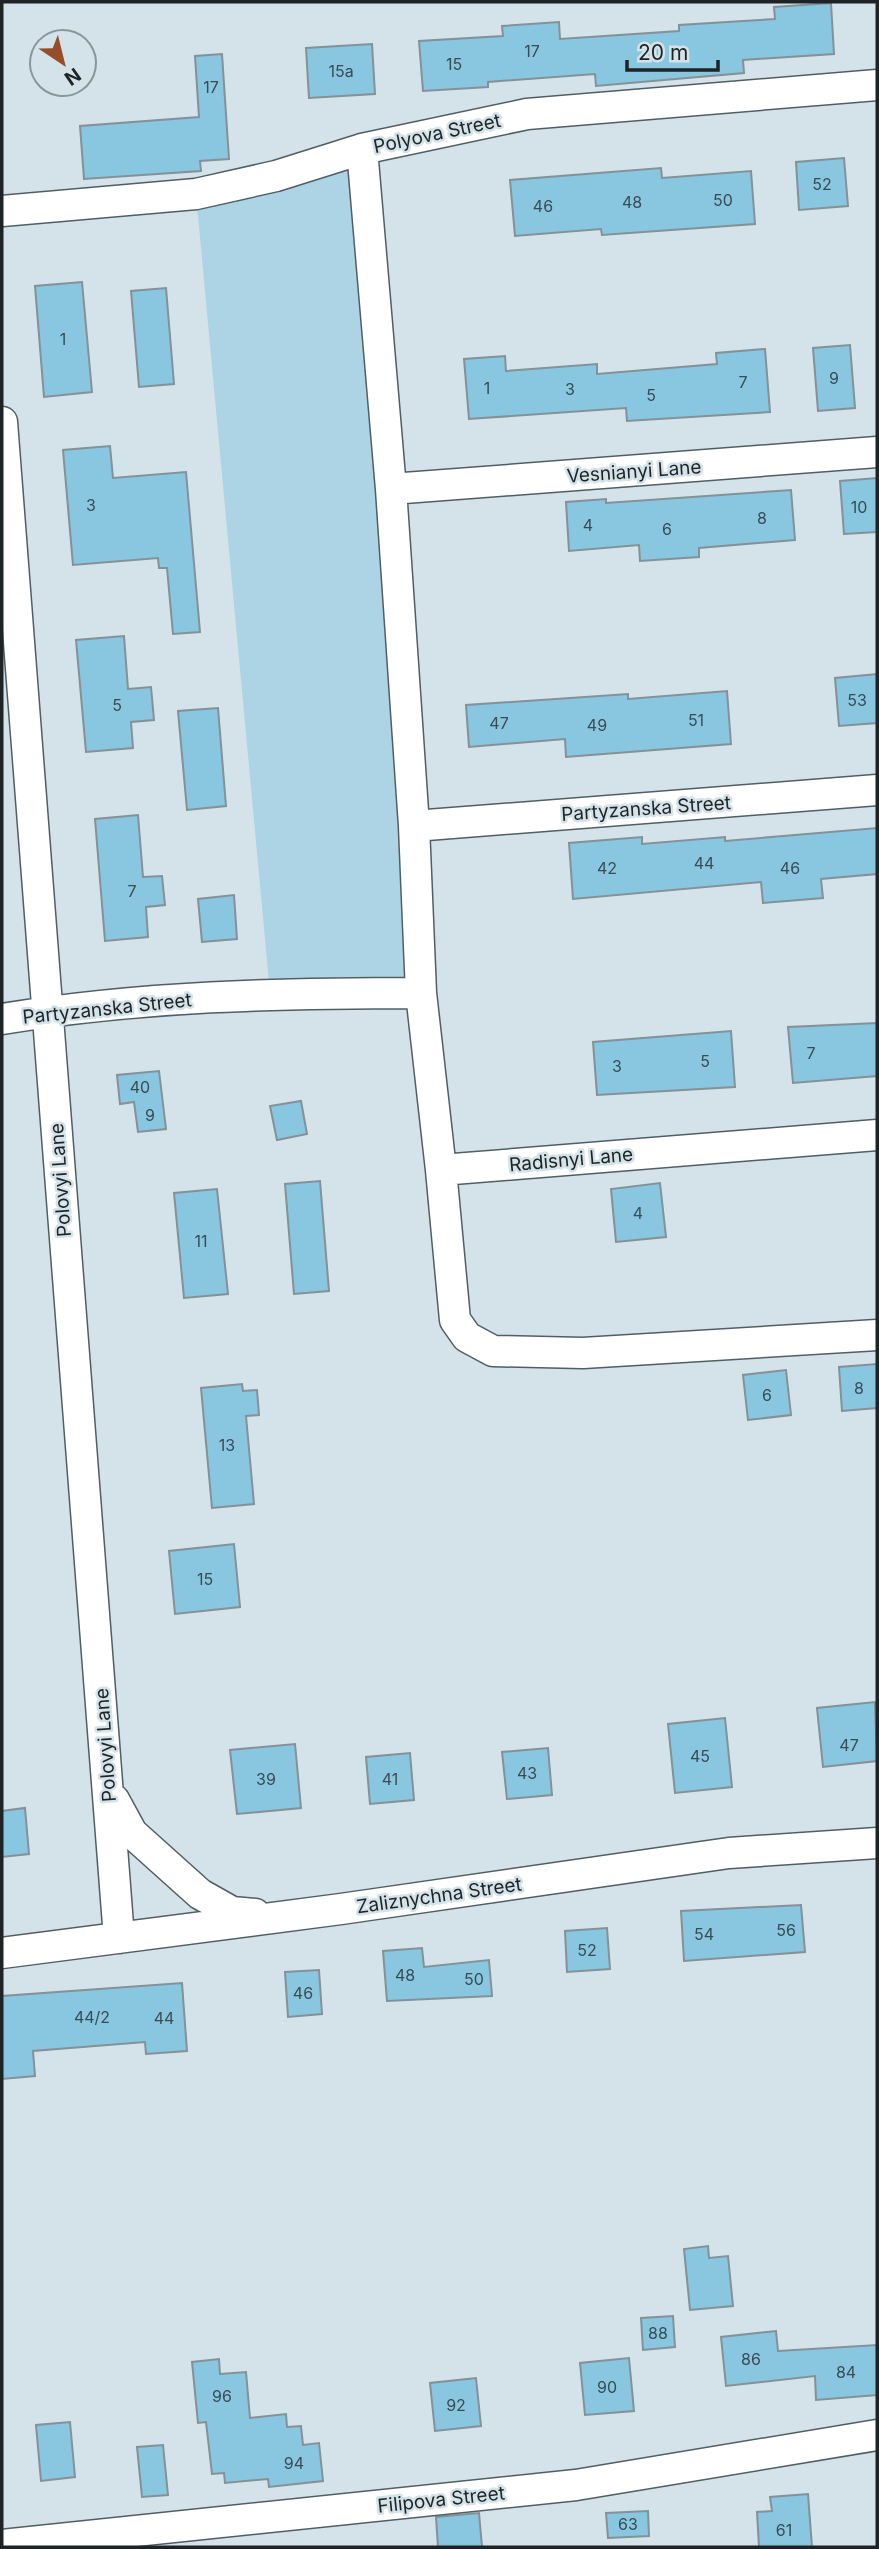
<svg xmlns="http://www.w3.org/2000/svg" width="879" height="2549" font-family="Inter,sans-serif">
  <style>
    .green { fill: #add4e5 }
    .building { fill: #89c6df; stroke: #849198; stroke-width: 2 }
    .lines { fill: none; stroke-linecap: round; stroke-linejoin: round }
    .minor-casing { stroke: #515e64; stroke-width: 33 }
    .minor { stroke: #fff; stroke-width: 30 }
    .labels { text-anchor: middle; stroke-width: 5; stroke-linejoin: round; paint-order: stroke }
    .number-label { font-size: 16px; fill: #394c54 }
    .street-label { font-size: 19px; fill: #1e2326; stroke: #d4e3e9 }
  </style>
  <rect width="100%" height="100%" fill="#d4e3e9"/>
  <path class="green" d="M362,149L421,993H270L196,194Z"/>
  <path class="building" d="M831,3L834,54L743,60L744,73L596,86L595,74L488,82V87L423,91L419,41L503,36L502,26L559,22L560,39L679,31V25L775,19L774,7Z
    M372,44L375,94L309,98L306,48Z
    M222,54L229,159L200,161L201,171L84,179L80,126L199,117L195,56Z
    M844,158L848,206L799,210L796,162Z
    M661,168L662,178L751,171L755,224L602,235L601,229L515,236L510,180Z
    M82,282L92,392L44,397L35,286Z
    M166,288L174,384L139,387L131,291Z
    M850,345L855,408L818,411L813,348Z
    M765,349L770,412L627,421L626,408L469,419L464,359L505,356L506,371L597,364V374L717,364L716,353Z
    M110,446L113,478L186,472L200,632L173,634L167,568H159L158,558L73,565L63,450Z
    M877,478V532L844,534L840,481Z
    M791,490L795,540L699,548V557L640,561L639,545L569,551L566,502L606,499V503Z
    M124,636L128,689L151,687L154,720L131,722L133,748L86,752L76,640Z
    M877,674V723L839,726L835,678Z
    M727,691L731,744L566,757L565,739L469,747L466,705L628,694V699Z
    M218,708L226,806L187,810L178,711Z
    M138,815L143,877L162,876L165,905L146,907L148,937L105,941L95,819Z
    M877,828V874L821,879L823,898L763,903L761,882L573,899L569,843L642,837V844L725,837V841Z
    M234,895L237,939L202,942L198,899Z
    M877,1023V1076L793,1083L788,1027Z
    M731,1031L735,1087L597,1095L593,1042Z
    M159,1071L166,1129L138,1132L134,1102L120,1104L117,1075Z
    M301,1101L307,1134L277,1140L270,1106Z
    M320,1181L329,1291L294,1294L285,1184Z
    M660,1183L666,1237L616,1242L611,1189Z
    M217,1189L228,1294L184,1298L174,1193Z
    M877,1364V1408L842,1411L839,1367Z
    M786,1370L791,1415L748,1420L743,1375Z
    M242,1384L243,1391L257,1390L259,1415L246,1416L254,1504L212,1508L201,1388Z
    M234,1544L240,1607L175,1614L169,1551Z
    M875,1702L877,1761L823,1767L817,1708Z
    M725,1718L732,1787L675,1793L668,1724Z
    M295,1744L301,1808L237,1814L230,1750Z
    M548,1748L552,1795L507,1799L502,1752Z
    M410,1753L414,1800L370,1804L366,1757Z
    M25,1808L29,1854L2,1857V1811Z
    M801,1905L805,1952L684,1961L681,1911Z
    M607,1928L610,1969L567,1972L565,1931Z
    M422,1948L424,1967L489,1960L492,1996L387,2001L383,1951Z
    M319,1970L322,2014L288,2017L285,1972Z
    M182,1983L187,2051L146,2054L145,2042L33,2051L35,2076L2,2079V1996Z
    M708,2246L709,2258L728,2256L733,2306L690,2310L684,2249Z
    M673,2316L675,2347L643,2350L641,2318Z
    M776,2331L778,2351L877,2345V2395L816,2400L815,2376L726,2386L721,2337Z
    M629,2358L634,2411L585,2415L580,2363Z
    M219,2359L220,2374L246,2372L250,2418L286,2414L287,2427L301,2426L303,2445L319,2443L323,2481L269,2487L268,2479L225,2483L224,2473L212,2474L206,2422L198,2423L192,2362Z
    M476,2378L481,2426L435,2431L430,2383Z
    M70,2422L75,2477L41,2481L36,2425Z
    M163,2445L168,2495L142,2497L137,2447Z
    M808,2494L812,2547H759L757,2512L772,2511L770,2497Z
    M648,2511L649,2536L608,2538L606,2513Z
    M479,2513L482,2547H438L436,2517Z"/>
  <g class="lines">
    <defs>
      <path id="minor" d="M362,149L391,489L414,826L421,993L441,1170L877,1135
        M2,211L196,194L276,176L362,149L527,114L877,85
        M2,422L119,1938
        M391,489L877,452
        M414,826L877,790
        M2,1019C140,996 281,993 421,993
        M441,1170L455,1320L467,1337L493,1351L583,1353L877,1335
        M114,1800L132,1833L200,1894L232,1912L255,1914
        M2,1953L341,1909L729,1853L877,1843
        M2,2545L576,2485L877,2435"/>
    </defs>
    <use href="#minor" class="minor-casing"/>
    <use href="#minor" class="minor"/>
  </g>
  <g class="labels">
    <g class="number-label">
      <text x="532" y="57">17</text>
      <text x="454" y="70">15</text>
      <text x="341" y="77">15а</text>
      <text x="211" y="93">17</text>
      <text x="822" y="190">52</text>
      <text x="723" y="206">50</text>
      <text x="632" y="208">48</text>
      <text x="543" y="212">46</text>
      <text x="63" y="345">1</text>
      <text x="834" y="384">9</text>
      <text x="743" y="388">7</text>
      <text x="487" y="394">1</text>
      <text x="570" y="395">3</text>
      <text x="651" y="401">5</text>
      <text x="91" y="511">3</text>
      <text x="859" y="513">10</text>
      <text x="762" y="524">8</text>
      <text x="588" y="531">4</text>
      <text x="667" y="535">6</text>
      <text x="857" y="706">53</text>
      <text x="117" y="711">5</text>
      <text x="696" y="726">51</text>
      <text x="499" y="729">47</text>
      <text x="597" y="731">49</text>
      <text x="704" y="869">44</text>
      <text x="607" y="874">42</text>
      <text x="790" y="874">46</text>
      <text x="132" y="897">7</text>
      <text x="811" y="1059">7</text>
      <text x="705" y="1067">5</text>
      <text x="617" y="1072">3</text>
      <text x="140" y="1093">40</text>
      <text x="150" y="1121">9</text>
      <text x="638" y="1219">4</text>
      <text x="201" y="1247">11</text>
      <text x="859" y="1394">8</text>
      <text x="767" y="1401">6</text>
      <text x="227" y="1451">13</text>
      <text x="205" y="1585">15</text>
      <text x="849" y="1751">47</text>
      <text x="700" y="1762">45</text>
      <text x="527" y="1779">43</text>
      <text x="266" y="1785">39</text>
      <text x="390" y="1785">41</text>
      <text x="786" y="1936">56</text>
      <text x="704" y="1940">54</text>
      <text x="587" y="1956">52</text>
      <text x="405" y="1981">48</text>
      <text x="474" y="1985">50</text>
      <text x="303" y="1999">46</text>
      <text x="92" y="2023">44/2</text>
      <text x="164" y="2024">44</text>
      <text x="658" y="2339">88</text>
      <text x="751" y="2365">86</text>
      <text x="846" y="2378">84</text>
      <text x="607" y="2393">90</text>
      <text x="222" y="2402">96</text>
      <text x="456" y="2411">92</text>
      <text x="294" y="2469">94</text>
      <text x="628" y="2530">63</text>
      <text x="784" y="2536">61</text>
    </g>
    <g class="street-label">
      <text transform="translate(437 133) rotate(-12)" y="7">Polyova Street</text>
      <text transform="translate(634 471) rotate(-4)" y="7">Vesnianyi Lane</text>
      <text transform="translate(646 808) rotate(-4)" y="7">Partyzanska Street</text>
      <text transform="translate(107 1008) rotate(-6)" y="7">Partyzanska Street</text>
      <text transform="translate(571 1159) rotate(-5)" y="7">Radisnyi Lane</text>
      <text transform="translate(60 1180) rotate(-94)" y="7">Polovyi Lane</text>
      <text transform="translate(105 1745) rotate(-94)" y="7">Polovyi Lane</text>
      <text transform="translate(439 1895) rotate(-8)" y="7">Zaliznychna Street</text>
      <text transform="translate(441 2499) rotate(-6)" y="7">Filipova Street</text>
    </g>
  </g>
  <rect width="879" height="2549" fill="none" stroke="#1e2326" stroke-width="7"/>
  <g transform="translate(63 63) rotate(145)"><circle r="33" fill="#d4e3e9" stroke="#8b969b" stroke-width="2"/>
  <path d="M0-5L12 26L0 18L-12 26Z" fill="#964e2a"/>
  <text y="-10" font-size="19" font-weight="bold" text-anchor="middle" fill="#1e2326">N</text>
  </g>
  <path d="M627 60v10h91v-10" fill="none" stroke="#1e2326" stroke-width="3.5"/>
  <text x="638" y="60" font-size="21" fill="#1e2326" stroke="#d4e3e9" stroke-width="5" paint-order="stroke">20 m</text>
</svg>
